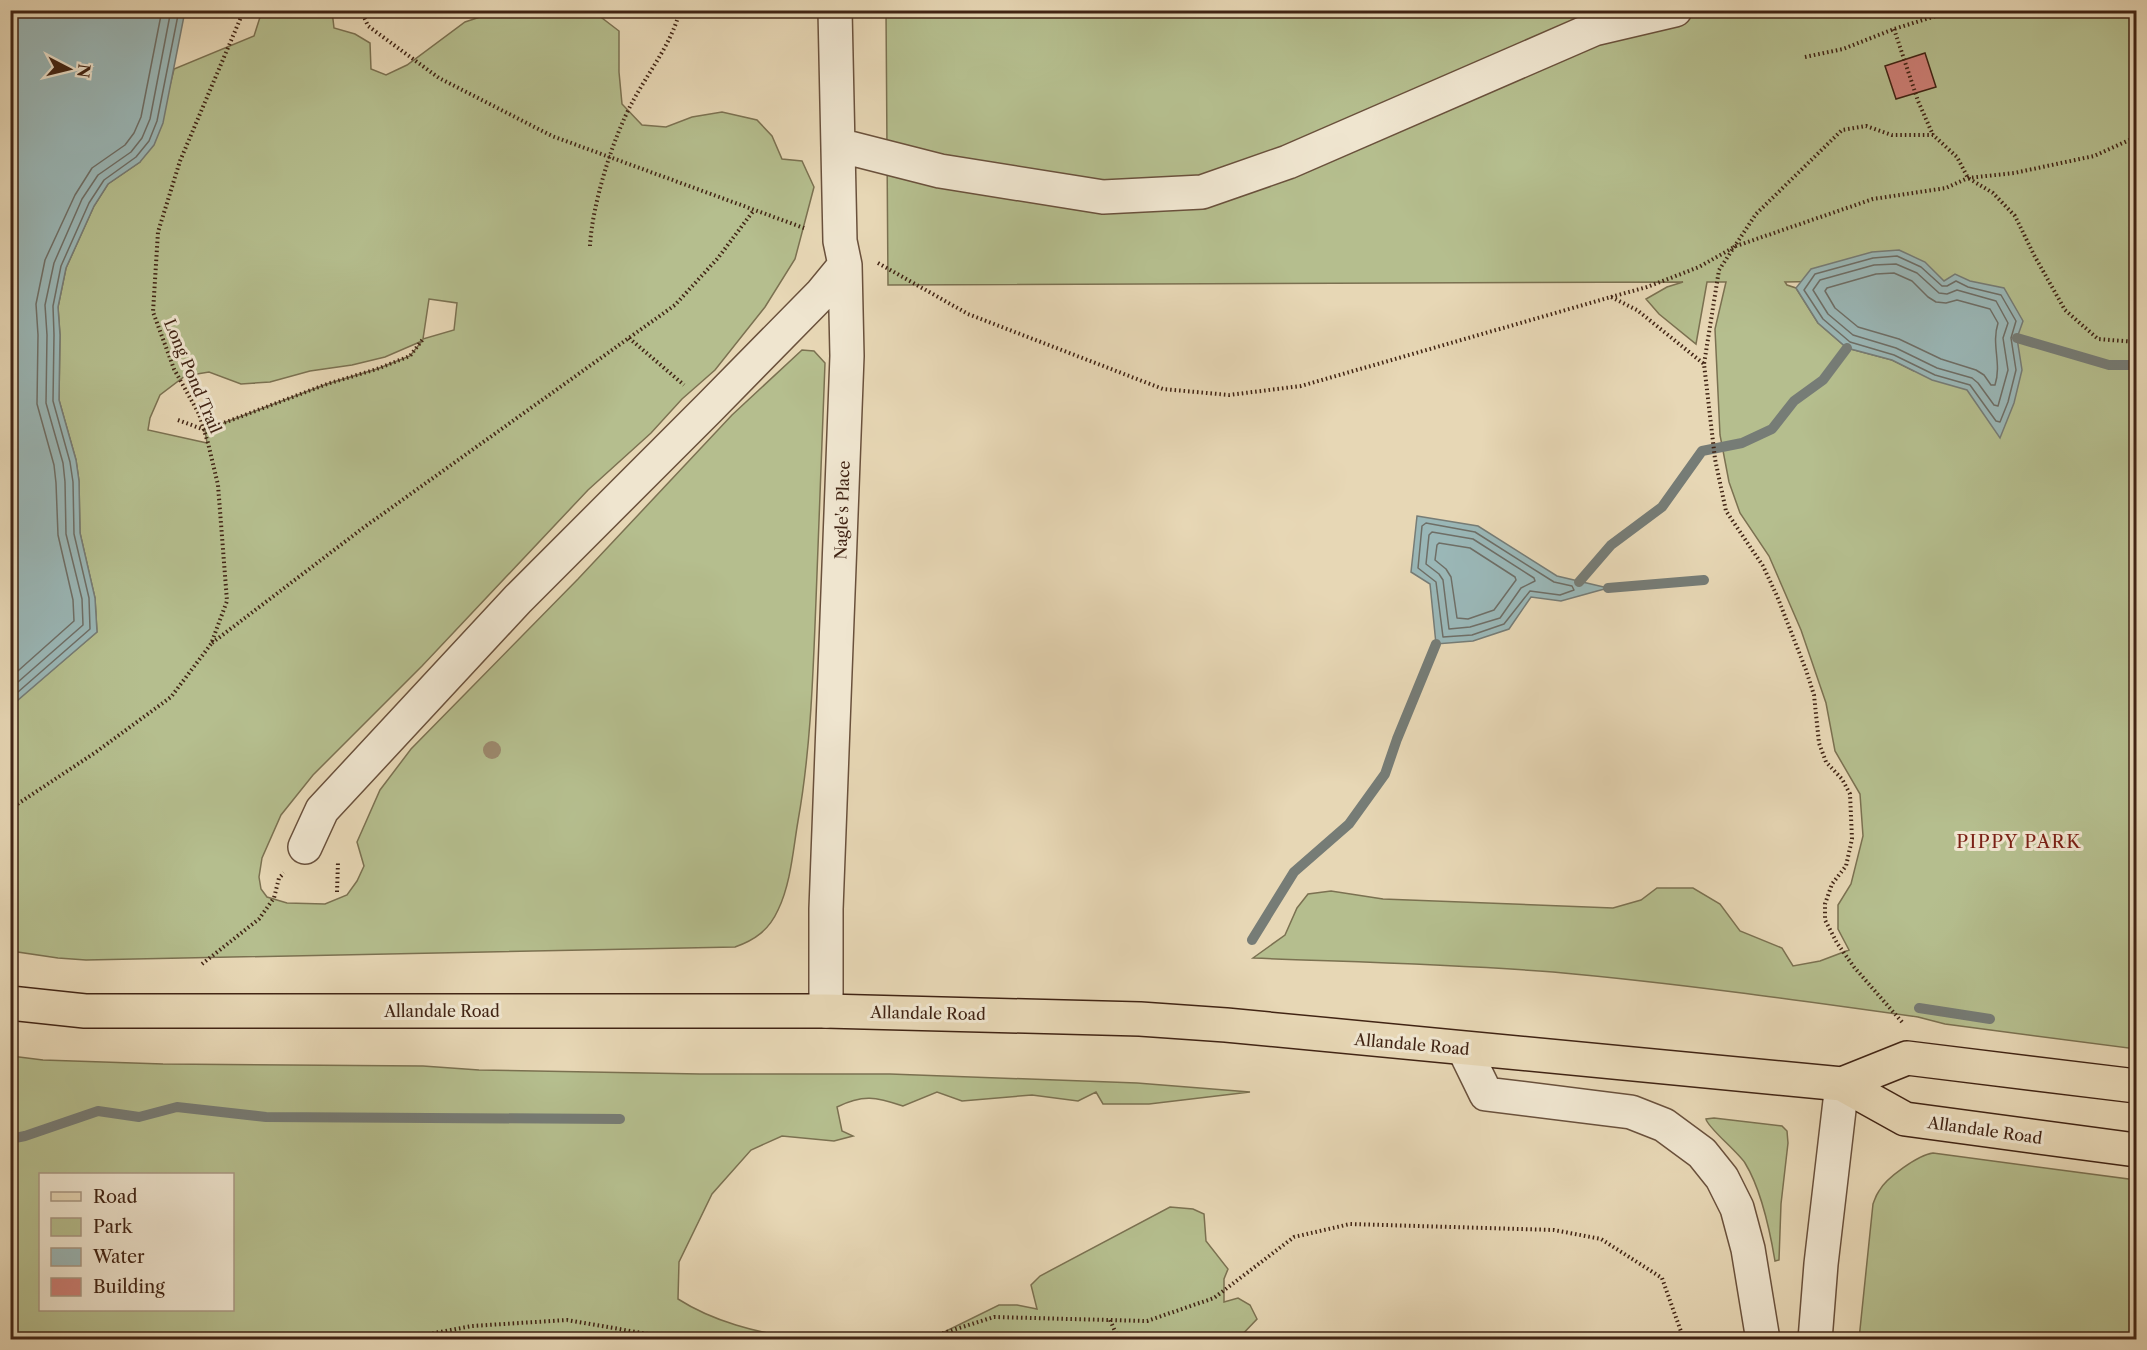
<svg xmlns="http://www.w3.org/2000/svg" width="2147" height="1350" font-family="'Libre Caslon Text',serif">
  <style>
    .green { fill: #b5be8e; stroke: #7b7151; stroke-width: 1.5; fill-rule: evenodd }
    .water { fill: #9ab7b7; stroke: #767c76; stroke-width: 1.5 }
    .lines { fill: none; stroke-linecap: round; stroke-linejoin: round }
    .shore { stroke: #6e6e66; stroke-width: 1.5 }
    .stream { stroke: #767c76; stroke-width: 10 }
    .building { fill: #cd7f76; stroke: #412414; stroke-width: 1.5 }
    .minor-casing { stroke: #6a513c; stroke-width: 36 }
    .major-casing { stroke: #412414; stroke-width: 36 }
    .path { stroke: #412414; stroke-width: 4; stroke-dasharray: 1.5 3; stroke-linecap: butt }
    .minor { stroke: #efe5cf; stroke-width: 33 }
    .major { stroke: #e7d7b5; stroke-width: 33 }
    .tree { fill: #9c896d }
    .labels { text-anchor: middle; stroke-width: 6; stroke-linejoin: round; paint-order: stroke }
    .street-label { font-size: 16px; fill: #412414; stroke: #efe5cf }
    .neighbourhood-label { font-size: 18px; letter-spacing: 1.5px; fill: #7a1f14; stroke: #efe5cf }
  </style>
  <rect width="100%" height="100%" fill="#e7d7b5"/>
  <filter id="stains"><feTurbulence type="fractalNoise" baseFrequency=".00333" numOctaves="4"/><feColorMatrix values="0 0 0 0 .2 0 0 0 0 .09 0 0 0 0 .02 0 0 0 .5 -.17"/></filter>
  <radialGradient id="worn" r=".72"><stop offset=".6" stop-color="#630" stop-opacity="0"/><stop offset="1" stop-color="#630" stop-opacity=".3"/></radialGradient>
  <path class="green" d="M262,11H332L334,28L355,34L370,43L371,69L386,75L407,65L465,22L486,15L505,16L532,11H578L598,15L619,31V72L622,104L642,125L666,127L692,117L722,112L757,120L772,136L782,159L802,161L814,187L795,259L765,307L715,370L682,399L651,433L588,490L422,666L313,775L281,815L262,858L259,877L261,889L267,897L287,903L325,904L347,895L357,881L364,866L357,842L380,790L411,749L578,579L732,415L802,350L814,351L825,363C822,442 819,521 816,600C813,674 811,748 798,821C793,850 791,883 778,910C769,930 755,940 735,947L86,960L58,958L11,951L10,706L97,632L95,598L80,533L79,481L76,460L59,400L60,335L58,307L66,268L94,206L108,184L140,162L168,93L174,69L254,36ZM429,299L457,303L454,330L423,339ZM422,341L410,356L377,369L327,384L205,430L207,443L148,430L150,418L160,395L185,376L209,372L241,384L270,382L310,371L352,365L385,357Z
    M886,11H2136V1049L1945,1024L1918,1017C1797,1000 1675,983 1553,972C1453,964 1353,962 1253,958L1285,935L1297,908L1308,894L1331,891L1383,899L1613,908L1641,900L1657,888H1693L1720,904L1740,931L1782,948L1793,966L1820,961L1849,950L1838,929V905L1851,884L1863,836L1860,794L1835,751L1826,703L1801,630L1769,556L1740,513L1729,482L1720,435L1715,329L1726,282H1707L1696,344L1659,314L1646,299L1667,287L1683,282L888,285ZM1840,281L1914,371L1892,360L1847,348L1818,323L1796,288L1787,285L1785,282Z
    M11,1056L43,1060L163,1064L423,1066L479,1070L700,1074H890L1137,1083L1250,1092L1149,1104H1103L1096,1092L1078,1101L1032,1095L962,1101L937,1092L903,1106C876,1097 863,1094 837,1107L842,1131L853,1136L834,1141L782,1136L751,1150L712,1194L679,1262L678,1299C714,1322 756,1332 799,1339L11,1340ZM40,1174H232V1310H40Z
    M1714,1118L1782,1126L1787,1131L1788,1143L1781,1204L1779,1260L1775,1261C1770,1231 1761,1189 1745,1163C1737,1151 1707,1127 1706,1119Z
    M1933,1153L2136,1180V1339H1859L1873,1204C1875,1199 1876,1195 1879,1191C1886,1178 1918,1155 1933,1153Z
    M1170,1207L1193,1209L1204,1214L1206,1241L1228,1269L1224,1279V1302L1238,1298L1250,1305L1257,1319L1238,1339H930L999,1305H1017L1037,1309L1031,1285L1040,1276Z"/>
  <path class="water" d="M11,10L185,11L163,123L154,145L140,162L108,184L94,206L66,268L58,307L60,335L59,400L76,460L79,481L80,533L95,598L97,632L11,706Z
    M1899,250L1925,262L1944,281L1955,274L1970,281L2004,288L2023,321L2017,338L2022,370L2014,403L2000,438L1967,390L1932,380L1892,360L1847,348L1818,323L1796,288L1811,269L1872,252Z
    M1417,516L1478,526L1557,576L1608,588L1561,601L1531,597L1509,629L1473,641L1436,644L1430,584L1411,572Z"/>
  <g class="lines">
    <path class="shore" d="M1897,256L1921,267L1942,286H1947L1956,281L1968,287L2001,295L2016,321L2011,338L2016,370L2008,402L2000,422L1996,421L1970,385L1935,375L1894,355L1850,342L1823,319L1804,290L1815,274L1873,258Z
      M1896,264L1917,273L1939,293L1947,294L1957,290L1996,301L2008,323L2003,338L2008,370L1998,406L1994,405L1978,383L1972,378L1937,368L1896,348L1853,335L1828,314L1813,290L1820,280L1874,265Z
      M1894,273L1912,281L1928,297L1936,302L1946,303L1957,300L1990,309L1998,323C1991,345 2002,363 1995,385H1991L1984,375L1976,370L1941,359L1899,339L1858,327L1835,308L1825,291L1827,288L1876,274Z
      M1426,523L1475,532L1554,582L1572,586L1574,590L1560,595L1530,591L1504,624L1472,635L1443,637L1436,582L1418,568L1422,526Z
      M1432,532L1473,539L1534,578L1535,581L1521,588L1500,618L1470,627L1449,629L1443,580L1439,574L1426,564L1429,535Z
      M1439,543L1470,548L1515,577L1516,580L1494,610L1468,619L1457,618L1451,577L1446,569L1435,560L1437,545Z
      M10,678L74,621L73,600L58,535L56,483L54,465L37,404L38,335L36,304L45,260L75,195L92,168L125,145L134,133L141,117L162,10
      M10,689L83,625L82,599L66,534L65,482L63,463L46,403L47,335L45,305L54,263L82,199L98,175L131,152L142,138L150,119L171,10
      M10,699L90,629L89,598L74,534L73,482L70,462L53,401L54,335L53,306L61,266L89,203L104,180L136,157L149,141L157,121L179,10"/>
    <path class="stream" d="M2017,338L2109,365H2136
      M1579,582L1611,545L1662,507L1702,451L1742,443L1772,429L1794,401L1823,380L1847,348
      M1608,588L1704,580
      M1252,940L1294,872L1349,824L1385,774L1397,739L1436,644
      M1919,1008L1990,1019
      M10,1139L25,1136L98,1111L139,1117L177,1107L266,1117L620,1119"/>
  </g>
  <path class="building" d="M1925,53L1936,87L1896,99L1885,66Z"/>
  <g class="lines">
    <defs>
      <path id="minor" d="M838,145L940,171L1103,197L1202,192L1288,162L1594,29L1675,10
        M305,847L322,810L518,599L709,408L822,293L845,265
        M826,1011V909L847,356L845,265L840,241L835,10
        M1464,1049L1486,1094L1631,1112L1664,1125L1702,1153L1722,1178L1737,1208L1748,1249L1763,1340
        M1815,1340L1821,1264L1842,1084"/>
      <path id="major" d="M10,1003L85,1011H826L1140,1019L1226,1025L1842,1084L1905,1119L2136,1150
        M1842,1084L1907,1058L2136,1086"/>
    </defs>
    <use href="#minor" class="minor-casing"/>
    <use href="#major" class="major-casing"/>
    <path class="path" d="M361,10L368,26L439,78L552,136L804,228
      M1894,29L1918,101L1933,135
      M1805,57L1843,49L1894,29L1955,10
      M590,246C592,205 613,137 633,101C649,71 672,43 680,10
      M878,263L968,314L1163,389L1229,395L1301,386L1611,297L1637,310L1704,364
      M1611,297L1647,287L1699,267L1736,246L1873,199L1946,188L1968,178L2014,173L2094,156L2136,137
      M629,338L684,385
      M178,420L205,430L327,384L377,369L410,356L423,339
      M212,643L363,528L675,305L718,258L754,210
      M10,809L96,752L171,697L211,644L227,601L218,485L208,443L199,414L174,369L153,312L158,232L180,161L244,10
      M337,892L338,862
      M202,964L259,919L274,898L279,878L284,873
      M1902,1022L1854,967L1837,943L1825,920V904L1832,884L1846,866L1852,839L1850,794L1842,779L1826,762L1819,743L1814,695L1806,670L1777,596L1763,566L1726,511L1715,459L1704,364L1719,270L1756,214L1842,130L1866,126L1892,135H1933L1957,157L1968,178L1993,193L2015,216L2034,255L2065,310L2098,339L2136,342
      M1110,1320L1119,1340
      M397,1340L472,1326L567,1320L683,1340
      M921,1340L994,1317L1147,1321L1214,1298L1294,1237L1350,1224L1554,1230L1601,1239L1662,1278L1684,1340"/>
    <use href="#minor" class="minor"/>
    <use href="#major" class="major"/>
  </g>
  <circle class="tree" cx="492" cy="750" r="9"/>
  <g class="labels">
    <g class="street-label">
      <text transform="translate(193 376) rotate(67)" y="6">Long Pond Trail</text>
      <text transform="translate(842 510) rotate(-88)" y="6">Nagle's Place</text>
      <text x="442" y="1017">Allandale Road</text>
      <text transform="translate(928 1013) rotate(1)" y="6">Allandale Road</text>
      <text transform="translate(1412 1044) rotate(5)" y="6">Allandale Road</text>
      <text transform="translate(1985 1130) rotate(8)" y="6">Allandale Road</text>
    </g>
    <g class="neighbourhood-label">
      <text x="2019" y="848">PIPPY PARK</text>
    </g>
  </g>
  <rect width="2147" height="1350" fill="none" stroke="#e7d7b5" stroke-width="36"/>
  <rect x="12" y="12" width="2123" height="1326" fill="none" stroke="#412414" stroke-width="3"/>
  <rect x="18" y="18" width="2111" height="1314" fill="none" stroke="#412414" stroke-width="1.5"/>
  <rect x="39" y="1173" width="195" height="138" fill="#efe5cf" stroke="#a99884" stroke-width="1.5"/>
  <rect x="51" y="1192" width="30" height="9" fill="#e7d7b5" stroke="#a99884" stroke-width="1.5"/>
  <text x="93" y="1203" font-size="18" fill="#412414">Road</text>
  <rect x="51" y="1218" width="30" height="18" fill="#b5be8e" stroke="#a99884" stroke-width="1.5"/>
  <text x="93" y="1233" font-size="18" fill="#412414">Park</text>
  <rect x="51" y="1248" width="30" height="18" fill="#9ab7b7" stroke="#a99884" stroke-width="1.5"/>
  <text x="93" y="1263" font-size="18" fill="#412414">Water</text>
  <rect x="51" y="1278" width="30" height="18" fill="#cd7f76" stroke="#a99884" stroke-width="1.5"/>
  <text x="93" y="1293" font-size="18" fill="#412414">Building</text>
  <g transform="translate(69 69) rotate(97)" stroke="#efe5cf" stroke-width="4.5" paint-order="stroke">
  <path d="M0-4.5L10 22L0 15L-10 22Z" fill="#412414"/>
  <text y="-9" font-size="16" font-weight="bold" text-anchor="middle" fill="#412414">N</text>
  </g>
  <rect width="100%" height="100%" filter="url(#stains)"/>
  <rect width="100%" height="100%" fill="url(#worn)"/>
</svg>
